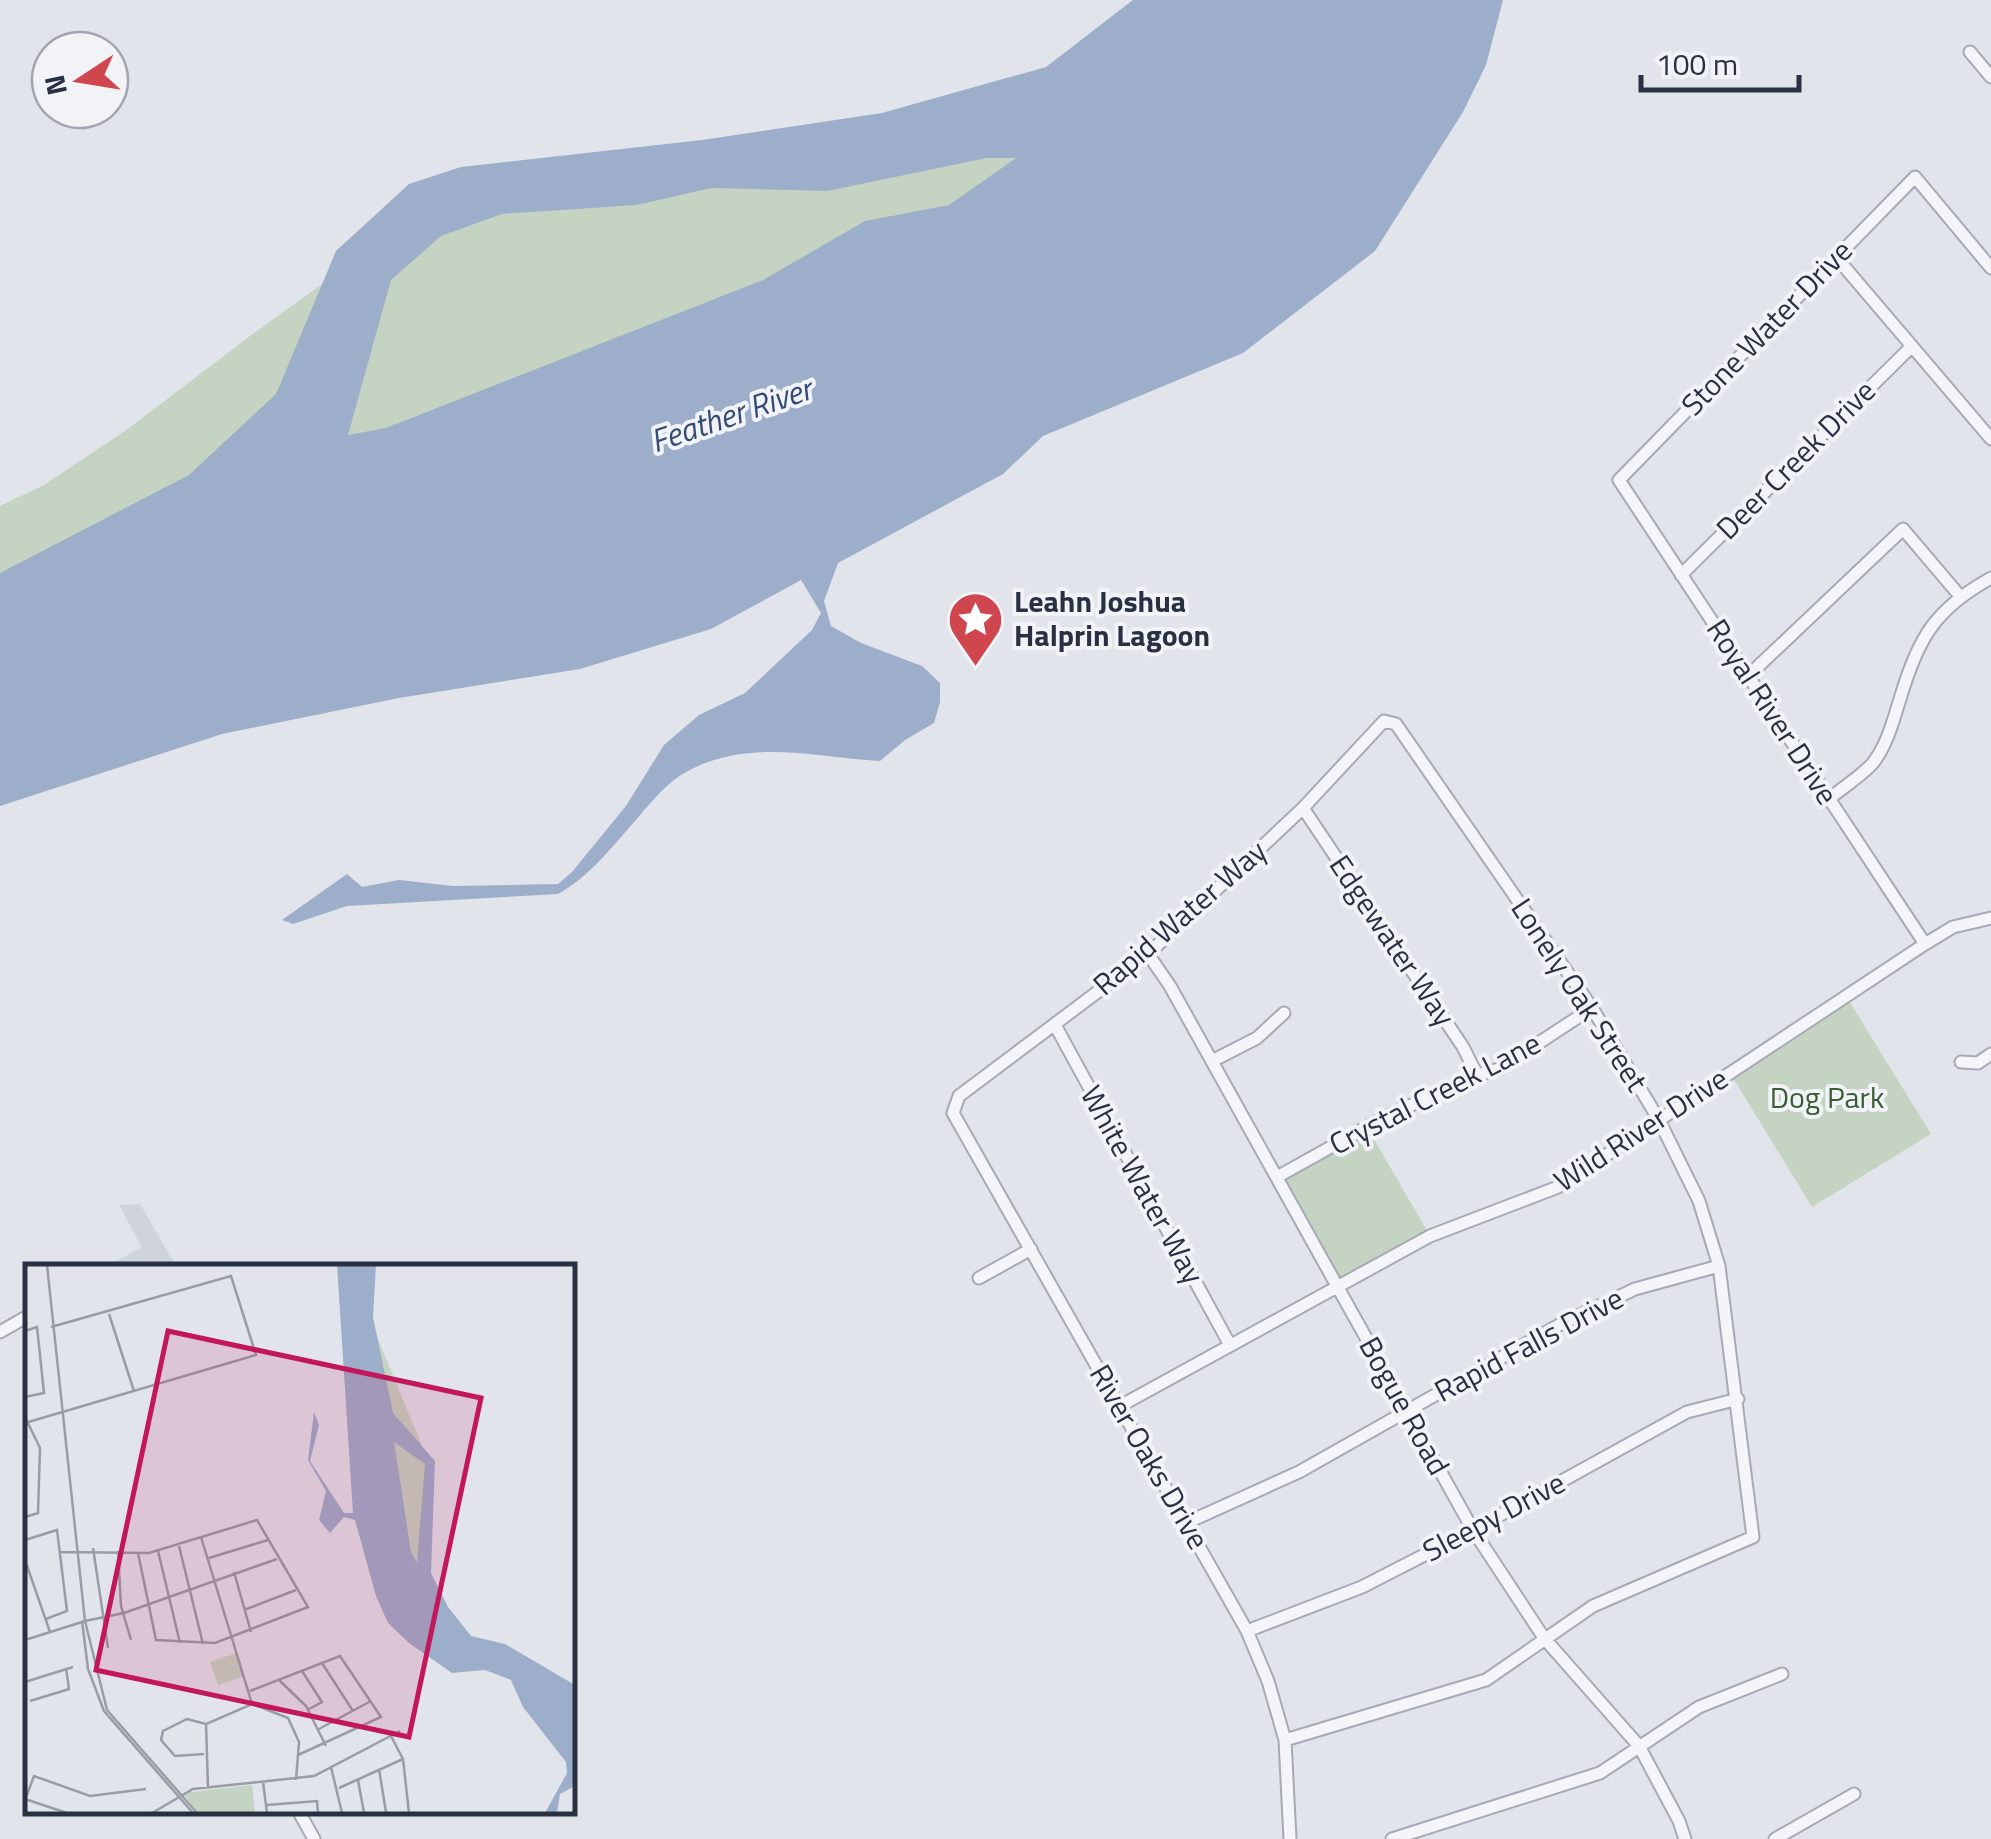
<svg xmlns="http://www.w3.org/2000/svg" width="1991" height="1839" font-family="'Titillium Web',sans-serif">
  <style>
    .built { fill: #cfd3dc }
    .green { fill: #c5d4c2 }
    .water { fill: #9caeca; fill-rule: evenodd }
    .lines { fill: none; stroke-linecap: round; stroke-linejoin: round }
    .minor-casing { stroke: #a6aab4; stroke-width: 15 }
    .minor { stroke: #f4f5f8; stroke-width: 11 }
    .labels { text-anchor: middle; stroke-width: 8; stroke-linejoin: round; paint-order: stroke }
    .street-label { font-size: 30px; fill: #293042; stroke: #f1f3f7 }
    .poi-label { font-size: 30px; font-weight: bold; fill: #293042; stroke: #f1f3f7; text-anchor: start }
    .park-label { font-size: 30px; fill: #3a5d36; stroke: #f1f3f7 }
    .water-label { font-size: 32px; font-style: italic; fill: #334b76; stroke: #f1f3f7 }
    .inset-road { fill: none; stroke: #979ca7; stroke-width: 2.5 }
    .view { fill: #c2185b; fill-opacity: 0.15; stroke: #c2185b; stroke-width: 5 }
    .inset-edge { fill: none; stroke: #293042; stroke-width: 5 }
  </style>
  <rect width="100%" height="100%" fill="#e1e4ea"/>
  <path class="built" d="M140,1204L176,1266H107L142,1247L119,1205Z"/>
  <path class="green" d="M1053,130L926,245L0,601V506L44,485L125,431L258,330L413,219Z
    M1846,996L1931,1134L1812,1207L1730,1073Z
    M1367,1127L1430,1236L1337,1286L1277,1177Z"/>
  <path class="water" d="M1133,0H1503L1486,65L1463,112L1375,251L1243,353L1043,436L1003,474L838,563L824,601L831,626L861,643L922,666L940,683V702L934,723L905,740L880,761C811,757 740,736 678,777C662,788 648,806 635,821C611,848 589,877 558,894L347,906L293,924L282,920L347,874L362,887L399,880L453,886L558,884L572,872L626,806L664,745L699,715L745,693L812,630L821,613L801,580L711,629L580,669L399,698L222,734L0,806V573L189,475L276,394L336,251L409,184L461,167L702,140L882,113L1046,67ZM987,158H1016L949,205L865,221L763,280L386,428L348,435L391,280L441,236L502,214L637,205L711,188L827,191Z"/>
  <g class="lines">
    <defs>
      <path id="minor" d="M1970,52L1991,77
        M1836,257L1991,439
        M1681,575L1912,346
        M1748,676L1903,529L1959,595
        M1829,799C1842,788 1860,777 1872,764C1887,746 1893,721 1900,699C1918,638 1935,609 1991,578
        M1303,808L1463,1047L1477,1075
        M1925,944L1619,480L1915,177L1991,268
        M1148,954L1170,986L1473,1530L1544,1638L1639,1746L1679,1821L1685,1839
        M1055,1025L1230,1345
        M1212,1061L1257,1038L1284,1013
        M1961,1062L1978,1063L1991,1054
        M1277,1177L1381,1119L1477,1075L1499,1069L1592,1008
        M979,1278L1031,1249
        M0,1332L28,1316
        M1120,1406L1430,1236L1558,1187L1925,944L1953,927L1991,918
        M1186,1523L1299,1472L1559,1325L1635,1289L1719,1266
        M1247,1631L1362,1587L1473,1530L1687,1412L1738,1399
        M1285,1740L1486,1680L1593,1606L1753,1537L1719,1266L1699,1201L1659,1120L1592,1008L1396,724L1384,721L1303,808L1148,954L959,1096L953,1113L1247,1631L1268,1681L1285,1740L1290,1839
        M299,1812L314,1839
        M1392,1839L1600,1773L1699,1707L1782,1674
        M1775,1839L1854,1794"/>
    </defs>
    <use href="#minor" class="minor-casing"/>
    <use href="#minor" class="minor"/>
  </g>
  <defs>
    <symbol id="sight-pin" viewBox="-11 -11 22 30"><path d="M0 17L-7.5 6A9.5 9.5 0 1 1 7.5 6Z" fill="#cf464f" stroke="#f1f3f7"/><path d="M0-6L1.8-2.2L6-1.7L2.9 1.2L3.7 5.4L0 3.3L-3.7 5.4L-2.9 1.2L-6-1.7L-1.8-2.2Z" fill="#fff"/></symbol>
  </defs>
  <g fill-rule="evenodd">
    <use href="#sight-pin" x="944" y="588" width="63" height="86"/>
  </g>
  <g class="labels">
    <g class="street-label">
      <text transform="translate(1767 328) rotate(-46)" y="10">Stone Water Drive</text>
      <text transform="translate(1796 460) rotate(-45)" y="10">Deer Creek Drive</text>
      <text transform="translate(1772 712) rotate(57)" y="10">Royal River Drive</text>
      <text transform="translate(1180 918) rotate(-41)" y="10">Rapid Water Way</text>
      <text transform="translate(1392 941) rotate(56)" y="10">Edgewater Way</text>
      <text transform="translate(1579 995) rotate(57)" y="10">Lonely Oak Street</text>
      <text transform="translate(1435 1094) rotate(-27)" y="10">Crystal Creek Lane</text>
      <text transform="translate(1641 1130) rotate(-33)" y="10">Wild River Drive</text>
      <text transform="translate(1142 1185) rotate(61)" y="10">White Water Way</text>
      <text transform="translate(1529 1345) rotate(-28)" y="10">Rapid Falls Drive</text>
      <text transform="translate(1404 1406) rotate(61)" y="10">Bogue Road</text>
      <text transform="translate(1149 1457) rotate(60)" y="10">River Oaks Drive</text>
      <text transform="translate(1494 1517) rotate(-28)" y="10">Sleepy Drive</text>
    </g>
    <g class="poi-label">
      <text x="1014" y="612">Leahn Joshua<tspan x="1014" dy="34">Halprin Lagoon</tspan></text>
    </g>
    <g class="park-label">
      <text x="1827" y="1108">Dog Park</text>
    </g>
    <g class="water-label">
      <text transform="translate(731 415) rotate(-19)" y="11">Feather River</text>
    </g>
  </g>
  <g transform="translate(25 1264)">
    <rect width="550" height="550" fill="#e1e4ea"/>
    <path d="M348,63L403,196L395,308L381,282ZM211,389L219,412L193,421L185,398ZM227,521L230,549H172L158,529Z" fill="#c5d4c2"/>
    <path d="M312,1H351L348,53L368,149L410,197L406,309L423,343L446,372L480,380L550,421V522L535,530L532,549H520L542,509L541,498L498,443L486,416L460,406L427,409L384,379L363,359L351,332L330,256L319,253L305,269L294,256L301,227L283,196L289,148L294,161L285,197L319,249H328ZM369,178L400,200L392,299L386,288Z" fill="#9caeca" fill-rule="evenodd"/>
    <path class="inset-road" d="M84,50L109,127M0,67L12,63L19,129L0,133M0,153L15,184L13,249L0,253M0,159L231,91L206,12L26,63M176,273L227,440M0,276L32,266L42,347L21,355M154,282L178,380M68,284L83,384M93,287L96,342L106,376M133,287L155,379M35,288L124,289L232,256L283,343L190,379L131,376L113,289M184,294L243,276M0,296L25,368M209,308L226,368M219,346L271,326M57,357L63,405L79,447L168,549M0,376L60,357L22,1M297,399L328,447M277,407L297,438L284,445M254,416L281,442L301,482M0,418L48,403M225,427L315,392L356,453L273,491M5,437L44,425L41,404M292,466L346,437M366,472L378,495L384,549M179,490L150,492L136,476L138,467L162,455L181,460M306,503L317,549M354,505L361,548M333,516L339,549M238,518L242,549M183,524L181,460L227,440L263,454L274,478L271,516M314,524L378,495M0,535L42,549M0,536L9,512L65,532L121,525M242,541L292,537L293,549M127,549L168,525L289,512L375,467M172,549L82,446L60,357L99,349L252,295"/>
    <path class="view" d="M143,67L456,134L384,473L71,406Z"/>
    <rect width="550" height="550" class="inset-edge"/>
  </g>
  <g transform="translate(80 80) rotate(258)"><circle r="48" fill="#f1f3f7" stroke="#a1a5af" stroke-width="2.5"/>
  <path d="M0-8L18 38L0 25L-18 38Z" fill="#cf464f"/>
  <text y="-15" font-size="28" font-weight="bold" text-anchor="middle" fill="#293042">N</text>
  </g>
  <path d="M1641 75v15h158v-15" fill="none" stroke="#293042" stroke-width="5"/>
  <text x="1656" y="75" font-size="30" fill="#293042" stroke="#f1f3f7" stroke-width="8" paint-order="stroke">100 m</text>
</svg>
